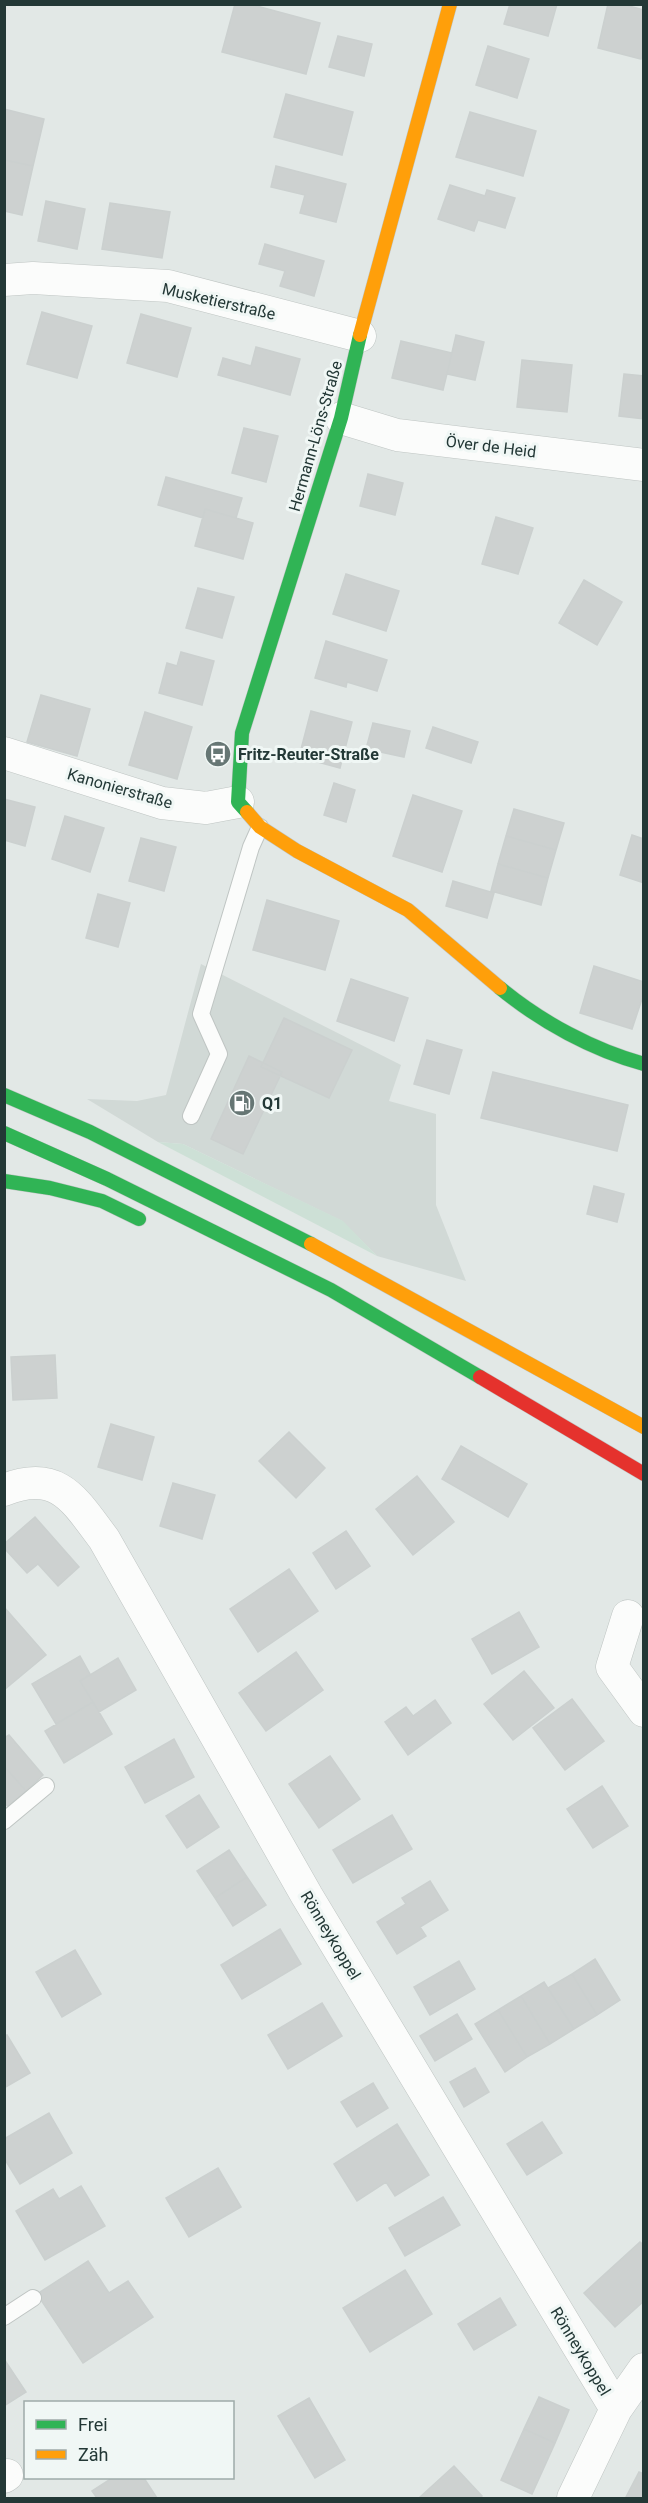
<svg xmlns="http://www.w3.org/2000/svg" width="648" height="2503" font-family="Roboto,sans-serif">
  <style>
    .built { fill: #d1d9d6 }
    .green { fill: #cde0d6 }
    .building { fill: #cdd1d0; stroke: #cbd0cf; stroke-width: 1.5 }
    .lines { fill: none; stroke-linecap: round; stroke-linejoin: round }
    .lane-casing { stroke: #bfc5c3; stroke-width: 18 }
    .street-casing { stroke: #bfc5c3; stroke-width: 33 }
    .fast-casing { stroke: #bfc5c3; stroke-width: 15 }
    .slow-casing { stroke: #bfc5c3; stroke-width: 15 }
    .jam-casing { stroke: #bfc5c3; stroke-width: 15 }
    .lane { stroke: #fbfcfb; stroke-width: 16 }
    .street { stroke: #fbfcfb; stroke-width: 32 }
    .fast { stroke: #30b455; stroke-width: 14 }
    .slow { stroke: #ff9f0a; stroke-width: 14 }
    .jam { stroke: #e5322d; stroke-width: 14 }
    .labels { text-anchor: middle; stroke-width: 6; stroke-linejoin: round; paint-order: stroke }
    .street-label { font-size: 16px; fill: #233836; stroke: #f0f7f5 }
    .poi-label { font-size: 16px; font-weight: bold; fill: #233836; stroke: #f0f7f5; text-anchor: start }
  </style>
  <rect width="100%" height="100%" fill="#e2e8e6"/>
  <path class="built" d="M201,964L401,1065L389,1101L436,1114V1205L466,1281L377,1256L342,1221L183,1144L158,1142L87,1099L137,1101L166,1095Z"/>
  <path class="green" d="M158,1142L183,1144L343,1221L377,1256Z"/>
  <path class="building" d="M235,4H249L320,23L306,74L222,52Z
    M510,4H557L548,36L504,24Z
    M608,4H622L644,10V48L641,59L598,48Z
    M338,36L372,44L364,76L329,67Z
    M488,46L529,59L517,98L476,85Z
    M286,94L353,112L342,155L274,137Z
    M4,109L44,119L33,166L4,160Z
    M470,112L536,131L523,176L456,157Z
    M4,160L33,166L22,215L4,211Z
    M276,166L346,184L336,222L300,213L305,195L271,187Z
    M450,185L485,196L487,190L515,198L505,228L478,220L474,231L438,219Z
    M46,201L85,209L77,249L38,241Z
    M110,203L170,212L162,258L102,249Z
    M265,244L324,261L314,296L280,286L285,271L259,264Z
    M42,312L92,326L77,378L27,364Z
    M141,314L191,328L177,377L127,363Z
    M456,335L484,342L475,380L447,374Z
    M401,341L452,353L443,390L392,378Z
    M256,347L300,359L290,395L218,375L223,358L251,366Z
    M522,360L572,365L567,412L517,407Z
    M624,374L644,376V419L619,416Z
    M244,428L278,436L266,482L232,473Z
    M368,474L403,483L395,515L360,506Z
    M166,477L242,498L236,518L205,509L203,518L158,505Z
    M205,509L253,523L243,559L195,546Z
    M496,517L533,528L518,574L482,564Z
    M346,574L399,591L386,631L333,614Z
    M584,580L622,602L597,645L559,623Z
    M198,588L234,597L222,638L186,628Z
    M326,641L387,660L377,691L347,682L346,687L315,678Z
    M181,652L214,661L202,705L159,693L167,663L177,666Z
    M41,695L90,709L77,756L27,742Z
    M311,711L352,722L340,768L299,757Z
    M145,712L192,727L177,779L129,765Z
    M373,723L410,731L404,757L366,749Z
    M433,727L478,742L471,763L426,748Z
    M334,783L355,790L346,822L324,815Z
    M413,795L462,811L442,872L393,856Z
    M4,799L35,807L25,846L4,840Z
    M514,809L564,823L556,850L506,836Z
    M65,816L104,828L90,872L52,859Z
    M632,835L644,839V883L620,875Z
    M506,836L556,850L548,878L498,864Z
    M141,838L176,847L164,891L129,881Z
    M498,864L548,878L541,905L491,891Z
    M453,881L494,893L487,918L446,906Z
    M98,894L130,903L118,947L86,938Z
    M267,900L339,921L325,970L253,950Z
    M594,966L644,982V993L632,1029L580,1013Z
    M351,979L408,998L394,1041L337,1021Z
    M284,1018L352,1050L329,1098L261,1067Z
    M427,1040L462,1050L449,1094L414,1084Z
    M249,1056L282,1072L243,1154L211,1139Z
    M493,1072L628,1105L617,1151L481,1118Z
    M594,1186L624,1194L617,1222L587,1214Z
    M55,1355L57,1398L13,1400L11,1357Z
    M111,1424L154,1437L142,1480L98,1467Z
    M289,1432L325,1468L296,1498L259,1461Z
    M461,1446L527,1484L508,1517L442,1479Z
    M417,1476L454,1522L413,1555L376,1509Z
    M173,1483L215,1495L202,1539L160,1526Z
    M35,1517L79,1567L58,1586L38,1564L27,1573L4,1548V1544Z
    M346,1531L370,1566L336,1589L313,1553Z
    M289,1569L318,1611L258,1652L230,1609Z
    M4,1607L46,1655L4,1690Z
    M519,1612L539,1647L492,1674L472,1639Z
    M296,1652L323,1690L266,1731L239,1693Z
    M80,1656L90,1674L80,1681L93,1702L56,1724L32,1684Z
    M118,1658L136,1690L99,1712L80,1681Z
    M524,1671L554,1708L513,1740L484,1704Z
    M572,1699L604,1741L565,1770L533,1728Z
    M435,1700L451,1723L408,1755L385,1722L406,1707L413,1716Z
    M93,1702L112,1734L64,1763L45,1731Z
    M9,1735L43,1775L26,1791L4,1766V1738Z
    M174,1739L194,1777L145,1803L125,1767Z
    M330,1756L360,1799L319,1828L289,1784Z
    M4,1766L26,1791L8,1806L4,1803Z
    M602,1786L628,1826L593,1848L567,1809Z
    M199,1795L219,1827L187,1848L166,1816Z
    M392,1815L412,1849L353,1883L333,1850Z
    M229,1850L247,1877L215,1898L197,1871Z
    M247,1877L266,1905L233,1926L215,1898Z
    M430,1881L448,1910L420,1927L426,1936L397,1954L377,1922L406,1904L402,1898Z
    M280,1929L301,1964L242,1999L221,1965Z
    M75,1950L101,1994L62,2017L36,1972Z
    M595,1959L620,2000L597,2015L572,1974Z
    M459,1961L475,1989L430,2015L414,1987Z
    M572,1974L597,2015L574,2029L548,1988Z
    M544,1982L574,2029L550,2044L521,1996Z
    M521,1996L550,2044L527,2057L498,2010Z
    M322,2003L342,2036L288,2069L268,2035Z
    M498,2010L527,2057L505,2072L475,2024Z
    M457,2014L472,2039L435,2061L420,2036Z
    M7,2035L30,2073L4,2088V2036Z
    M475,2068L489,2092L464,2107L450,2082Z
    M373,2083L388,2108L357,2127L341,2102Z
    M49,2113L72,2153L20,2184L4,2158V2139Z
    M542,2122L562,2153L527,2175L507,2144Z
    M397,2124L429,2175L395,2196L386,2182L357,2201L334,2164Z
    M218,2168L241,2207L189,2237L166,2198Z
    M81,2186L105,2226L45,2260L16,2211L53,2189L59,2199Z
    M443,2197L460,2225L405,2256L389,2228Z
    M640,2242L644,2245V2301L615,2327L584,2293Z
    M88,2261L109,2293L128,2281L153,2317L83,2363L37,2294Z
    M405,2270L432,2314L370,2352L343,2308Z
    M500,2298L516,2325L474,2350L458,2324Z
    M4,2359L26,2392L4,2406Z
    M539,2397L569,2410L555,2443L524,2429Z
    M309,2398L345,2460L315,2478L278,2416Z
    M524,2429L555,2443L532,2494L501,2480Z
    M454,2466L482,2496L480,2498H419Z
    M639,2472L644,2474V2498H629L626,2497Z
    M112,2478H144L157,2498H97L92,2491Z"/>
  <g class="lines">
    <defs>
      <path id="lane" d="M191,1116L219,1054L201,1014L251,847L260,827
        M4,1821L46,1786
        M4,2317L33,2298"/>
      <path id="street" d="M4,280L33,278L168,286L360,336
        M341,418L397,435L644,465
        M4,753L162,803L206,808L238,802
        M4,1490C59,1468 75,1501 104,1539L307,1896L616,2409
        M628,1616L612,1667L644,1711
        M4,2477L7,2475
        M573,2498L616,2409L644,2369"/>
      <path id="fast" d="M247,812L238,802L242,733L341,418L360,335
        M500,988C541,1022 593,1050 644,1064
        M4,1095L90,1132L311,1244
        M4,1133L107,1179L331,1290L480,1377
        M4,1181L50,1188L102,1201L139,1219"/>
      <path id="slow" d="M360,335L450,4
        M247,812L260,827L297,851L408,910L500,988
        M311,1244L644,1427"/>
      <path id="jam" d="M480,1377L644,1474"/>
    </defs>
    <use href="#lane" class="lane-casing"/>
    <use href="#street" class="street-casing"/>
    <use href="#fast" class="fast-casing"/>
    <use href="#slow" class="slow-casing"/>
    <use href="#jam" class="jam-casing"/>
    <use href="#lane" class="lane"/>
    <use href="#street" class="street"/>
    <use href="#fast" class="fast"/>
    <use href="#slow" class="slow"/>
    <use href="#jam" class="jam"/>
  </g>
  <defs>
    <symbol id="bus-disc" viewBox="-11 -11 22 22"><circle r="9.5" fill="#667674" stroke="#f0f7f5"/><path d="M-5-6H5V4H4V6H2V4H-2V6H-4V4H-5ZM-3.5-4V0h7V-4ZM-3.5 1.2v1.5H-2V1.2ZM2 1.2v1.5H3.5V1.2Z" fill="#fff"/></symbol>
    <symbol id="fuel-disc" viewBox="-11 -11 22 22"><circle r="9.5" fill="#667674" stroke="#f0f7f5"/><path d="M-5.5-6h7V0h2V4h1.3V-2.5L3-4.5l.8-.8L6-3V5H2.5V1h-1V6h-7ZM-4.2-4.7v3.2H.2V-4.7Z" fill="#fff"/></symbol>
  </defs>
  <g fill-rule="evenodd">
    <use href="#bus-disc" x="203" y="739" width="30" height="30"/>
    <use href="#fuel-disc" x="227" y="1088" width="30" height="30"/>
  </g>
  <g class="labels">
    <g class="street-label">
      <text transform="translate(219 301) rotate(13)" y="6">Musketierstraße</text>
      <text transform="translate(315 436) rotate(-74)" y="6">Hermann-Löns-Straße</text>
      <text transform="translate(491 446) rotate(7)" y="6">Över de Heid</text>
      <text transform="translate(120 788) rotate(16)" y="6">Kanonierstraße</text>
      <text transform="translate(331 1935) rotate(59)" y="6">Rönneykoppel</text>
      <text transform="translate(581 2351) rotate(59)" y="6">Rönneykoppel</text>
    </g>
    <g class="poi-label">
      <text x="238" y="760">Fritz-Reuter-Straße</text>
      <text x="262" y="1109">Q1</text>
    </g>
  </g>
  <rect width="648" height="2503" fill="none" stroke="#233836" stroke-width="12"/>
  <rect x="24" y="2401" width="210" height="78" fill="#f0f7f5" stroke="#9eaba9" stroke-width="1.5"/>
  <rect x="36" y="2420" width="30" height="9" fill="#30b455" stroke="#9eaba9" stroke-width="1.5"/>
  <text x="78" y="2431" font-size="18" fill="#233836">Frei</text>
  <rect x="36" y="2450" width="30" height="9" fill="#ff9f0a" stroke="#9eaba9" stroke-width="1.5"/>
  <text x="78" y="2461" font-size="18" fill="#233836">Zäh</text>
</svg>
